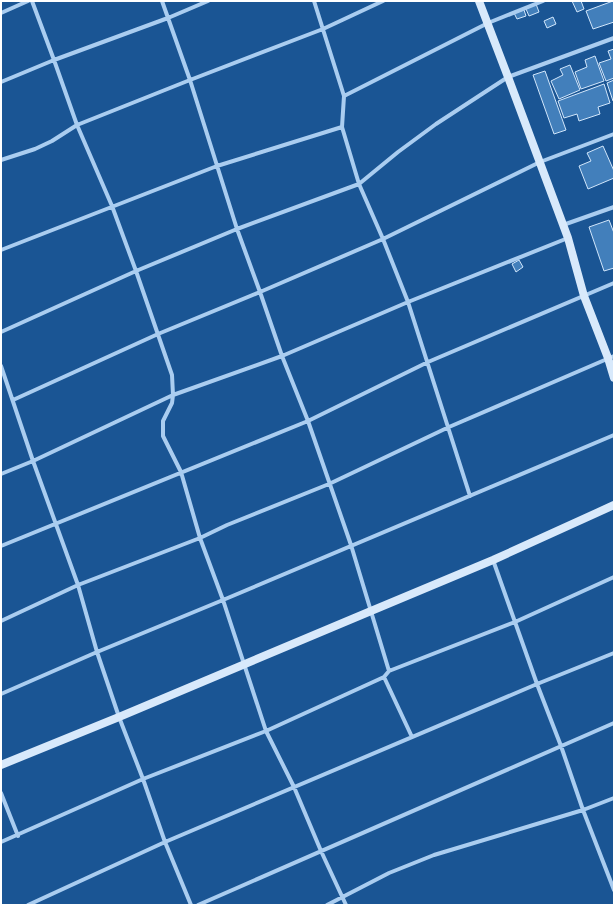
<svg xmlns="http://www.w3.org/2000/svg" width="615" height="906" font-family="'Titillium Web',sans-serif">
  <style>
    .building { fill: #427fbb; stroke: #d1e6fb }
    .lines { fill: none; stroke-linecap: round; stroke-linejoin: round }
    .street { stroke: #aacdf0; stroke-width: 4 }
    .secondary { stroke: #d8e9fb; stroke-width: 8 }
  </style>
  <rect width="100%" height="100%" fill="#1a5594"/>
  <path class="building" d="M572,1H581L584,9L577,12Z
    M613,1H614V22L593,29L586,11Z
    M536,4L539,12L529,16L526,9Z
    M524,10L526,16L517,19L514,13Z
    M553,17L556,24L547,28L544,21Z
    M614,49V78L606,81L599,63L611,59L608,51Z
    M595,56L604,81L581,89L575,72L587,67L585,60Z
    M570,65L580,90L559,99L551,81L563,75L560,69Z
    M545,71L566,130L554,134L533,75Z
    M614,80V101H613L607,83Z
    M604,84L610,103L598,107L600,114L579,121L577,114L564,118L558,101Z
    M603,146L614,171V178L588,189L579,166L591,161L587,153Z
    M609,220L614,233V268L604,271L589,227Z
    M519,260L523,267L516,272L512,264Z"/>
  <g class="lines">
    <path class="street" d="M32,1L54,60L77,125L112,206L136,271L172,375L173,395L172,403L163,421V436L181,472L200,538L223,600L266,731L294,787L321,851L346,905
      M162,1L190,80L237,229L260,292L282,356L308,421L351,545L389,671
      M314,1L344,96L342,127L359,184L383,239L408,302L470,496
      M1,13L28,1
      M1,82L54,60L168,18L208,1
      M344,96L488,23L543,1
      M1,160L35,149L52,141L77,125L190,80L323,29L383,1
      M563,225L614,207
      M1,250L217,166L342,127
      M1,332L136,271L237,229L359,184L398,152L436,124L508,77L614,38
      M1,366L33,461L78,585L97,652L119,717L143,779L165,842L191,905
      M13,400L158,334L260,292L383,239L540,162L614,134
      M1,474L33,461L173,395L282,356L408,302L568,238
      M1,546L308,421L428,362L614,283
      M493,560L537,684L561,746L583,810L614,890
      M1,621L78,585L200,538L227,525L329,484L449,427L614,356
      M384,677L412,737
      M1,694L97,652L223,600L614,435
      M1,793L18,836
      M1,842L143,779L266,731L384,677L389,671L515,622L614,577
      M28,905L165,842L537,684L614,653
      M198,905L614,723
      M327,905L389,873L434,855L583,810L614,798"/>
    <path class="secondary" d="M479,1L508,77L568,238L584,296L608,358L614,378
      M1,765L119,717L371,611L493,560L614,505"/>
  </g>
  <rect width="615" height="906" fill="none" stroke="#ffffff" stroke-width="4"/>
</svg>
